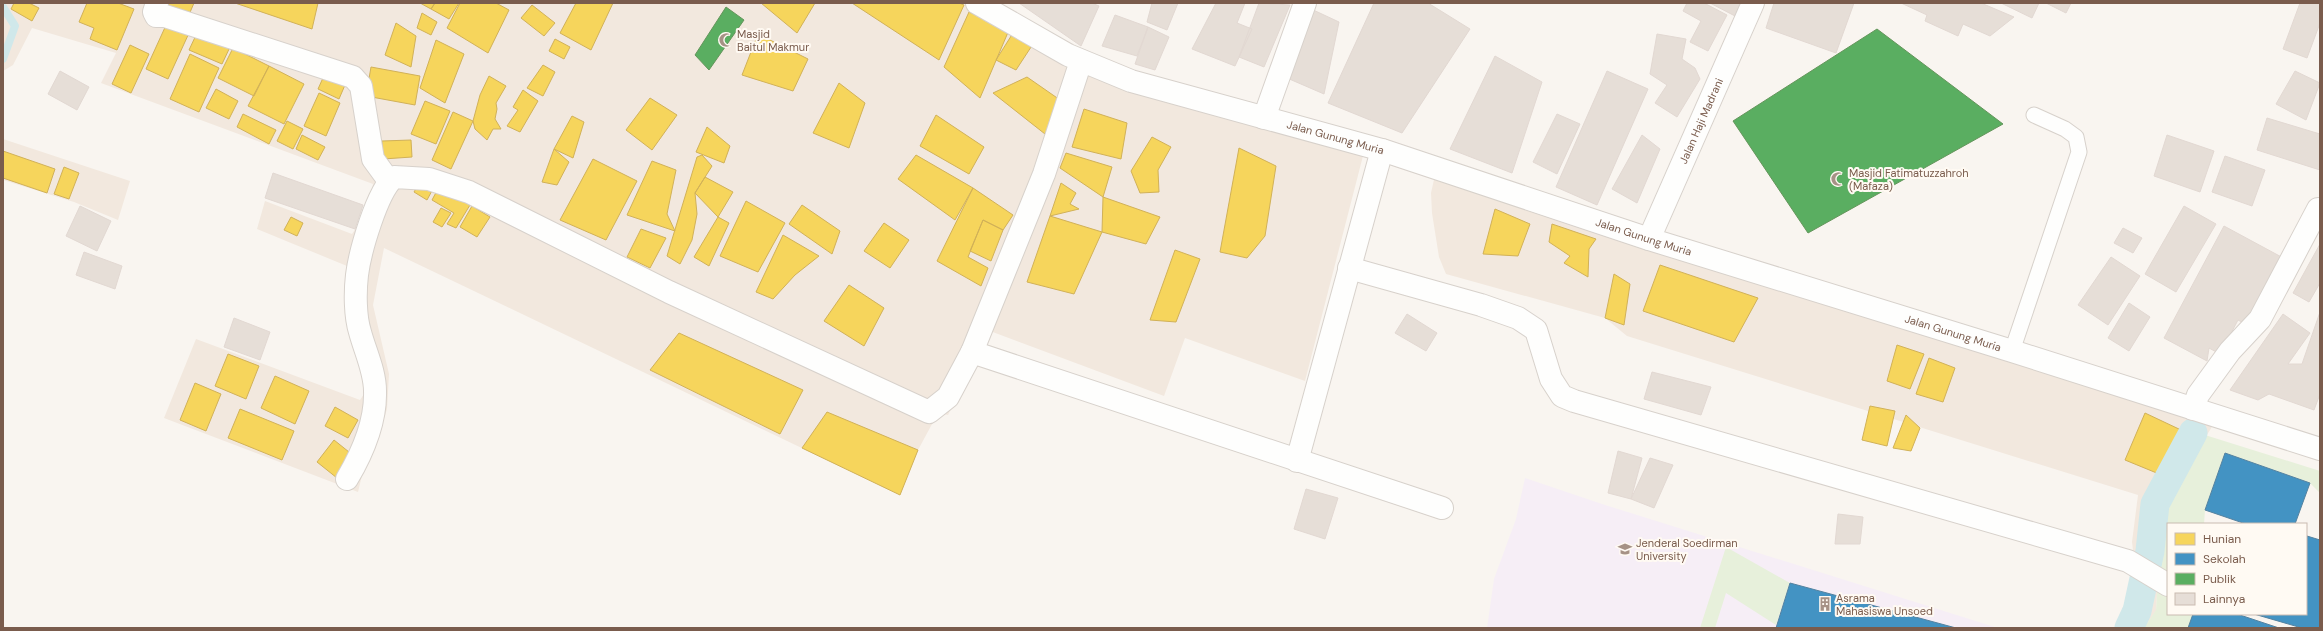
<svg xmlns="http://www.w3.org/2000/svg" width="2323" height="631" font-family="'DM Sans',sans-serif">
  <style>
    .residential { fill: #f2e8de }
    .education { fill: #f6eef6 }
    .green { fill: #e7f0db }
    .homes { fill: #f6d55c; stroke: #d1b158 }
    .schools { fill: #4393c3; stroke: #5482a0 }
    .public { fill: #5aae61; stroke: #64955b }
    .lines { fill: none; stroke-linecap: round; stroke-linejoin: round }
    .stream { stroke: #d0e8ea; stroke-width: 8 }
    .canal { stroke: #d0e8ea; stroke-width: 29 }
    .building { fill: #e6ded7; stroke: #e2d8d2 }
    .lane-casing { stroke: #d7d1cb; stroke-width: 17 }
    .street-casing { stroke: #d7d1cb; stroke-width: 24 }
    .lane { stroke: #fefefd; stroke-width: 15 }
    .street { stroke: #fefefd; stroke-width: 22 }
    .labels { text-anchor: middle; stroke-width: 4; stroke-linejoin: round; paint-order: stroke }
    .poi-label { font-size: 11px; fill: #7a5c4d; stroke: #fffaf3; text-anchor: start }
    .street-label { font-size: 11px; fill: #7a5c4d; stroke: #fffaf3 }
  </style>
  <rect width="100%" height="100%" fill="#f9f5f0"/>
  <path class="residential" d="M3,3H971L1088,72L1263,122L1412,161L1478,180L1648,244L2216,420L2172,493L2161,529L2156,611L2144,628H2115L2130,589L2135,567L2132,542L2138,495L1627,336L1605,318L1446,274L1439,257L1432,213L1431,193L1435,175L1364,152L1305,381L1185,338L1164,396L990,331L948,415L938,413L918,450L900,495L384,248L373,305L389,374L387,409L376,444L364,467L358,492L164,418L196,339L360,400L366,391L368,371L352,333L347,307V266L257,229L265,201L352,234L366,213L371,198L373,184L101,83L116,53L32,28L13,65L3,71Z
    M3,139L130,181L118,220L74,202L3,180Z"/>
  <path class="education" d="M1525,478L1602,504L1998,628H1487L1494,579L1516,519Z"/>
  <path class="green" d="M2205,435L2320,471V493L2310,483L2225,453L2205,510L2204,524H2168V614H2193L2188,628H2144L2156,610L2161,529L2172,493Z
    M1726,547L1790,583L1776,625L1726,593L1715,628H1700Z"/>
  <path class="homes" d="M14,3H29L39,8L32,21L11,9Z
    M87,3H118L134,9L117,50L90,39L94,28L79,22Z
    M160,3H194L188,17Z
    M235,3H318L312,29Z
    M420,3H435L431,9Z
    M435,3H459L449,19L431,9Z
    M460,3H496L509,10L488,53L447,28Z
    M576,3H613L591,50L560,33Z
    M761,3H815L797,33Z
    M852,3H959L964,5L939,60Z
    M532,5L555,23L544,36L521,18Z
    M969,12L1009,30L980,98L944,67Z
    M422,13L437,22L431,35L417,28Z
    M167,23L189,33L168,79L146,69Z
    M396,23L416,36L411,67L385,55Z
    M197,33L230,47L222,64L189,50Z
    M1013,33L1035,41L1016,70L996,60Z
    M758,34L808,59L793,91L742,75Z
    M555,39L570,47L564,59L549,51Z
    M436,40L464,54L445,103L420,88Z
    M130,45L149,54L131,93L112,84Z
    M233,48L269,66L254,96L218,78Z
    M190,54L219,68L199,112L170,99Z
    M543,65L555,72L543,96L527,88Z
    M269,66L304,84L284,124L248,106Z
    M371,67L420,76L415,105L366,96Z
    M327,69L348,78L339,99L318,89Z
    M489,76L506,86L496,103L497,109L495,119L501,129H493L487,140L475,129L473,121L480,95Z
    M1027,77L1063,102L1045,134L993,93Z
    M839,83L865,103L849,148L813,133Z
    M216,89L238,101L229,119L206,108Z
    M523,90L538,101L520,132L507,126L518,110L513,107Z
    M319,93L340,103L326,136L304,126Z
    M650,98L677,115L652,150L626,130Z
    M425,101L450,111L436,144L411,134Z
    M1084,109L1127,123L1121,159L1072,147Z
    M453,112L473,121L451,169L432,160Z
    M243,114L276,130L269,144L237,127Z
    M936,115L984,147L969,174L920,146Z
    M572,116L584,122L573,158L554,149Z
    M287,121L303,129L293,149L277,141Z
    M707,127L730,146L724,163L696,152Z
    M302,135L325,147L318,160L296,149Z
    M1152,137L1171,147L1158,170L1159,192L1140,193L1131,171Z
    M411,140L412,157L383,159L382,141Z
    M1239,148L1276,166L1265,236L1247,258L1220,252Z
    M554,149L569,162L557,185L542,182Z
    M3,151L55,169L47,193L3,178Z
    M1066,153L1112,167L1103,197L1060,168Z
    M702,155L712,166L695,193L697,214L692,240L680,264L667,256L697,157Z
    M916,155L973,188L955,220L898,179Z
    M593,159L637,181L606,240L560,220Z
    M652,161L676,170L667,214L675,231L627,215Z
    M64,167L79,173L69,199L54,194Z
    M705,177L733,192L718,217L695,193Z
    M421,180L434,187L427,200L414,192Z
    M1061,183L1076,193L1070,204L1079,209L1050,216Z
    M439,187L470,205L456,228L447,224L454,213L432,200Z
    M973,188L1013,215L1003,230L983,220L968,257L988,268L981,286L937,261Z
    M1103,197L1160,217L1146,244L1102,232Z
    M746,201L785,223L758,272L720,256Z
    M802,205L840,231L832,254L789,224Z
    M472,206L490,217L477,237L460,227Z
    M441,208L451,213L442,227L433,222Z
    M1495,209L1530,224L1518,256L1483,254Z
    M1050,216L1102,232L1074,294L1027,282Z
    M291,217L303,223L297,236L284,230Z
    M718,217L729,223L709,266L694,257Z
    M983,220L1003,230L991,261L970,251Z
    M884,223L909,240L890,268L864,251Z
    M1552,224L1596,239L1589,249L1588,277L1564,263L1570,256L1549,242Z
    M641,229L666,238L650,268L627,257Z
    M783,235L819,256L795,275L773,299L756,292Z
    M1175,250L1200,259L1176,322L1150,320Z
    M1660,265L1758,298L1734,342L1643,311Z
    M1614,274L1630,284L1624,325L1605,318Z
    M849,285L884,308L864,346L824,321Z
    M679,333L803,390L780,434L650,370Z
    M1897,345L1924,354L1910,389L1887,381Z
    M228,354L259,366L246,399L215,386Z
    M1929,358L1955,368L1943,402L1916,394Z
    M275,376L309,391L295,424L261,408Z
    M195,383L221,394L206,431L180,420Z
    M1870,406L1895,411L1887,446L1862,440Z
    M335,407L358,420L348,438L325,426Z
    M240,409L294,431L282,460L228,438Z
    M827,412L918,450L900,495L802,448Z
    M2145,413L2181,430L2163,466L2164,476L2125,460Z
    M1906,415L1920,428L1911,451L1893,448Z
    M334,440L354,456L337,478L317,462Z"/>
  <path class="schools" d="M2225,453L2310,483L2295,524H2246L2205,510Z
    M2307,536L2320,540V628H2302L2254,614H2306Z
    M1790,583L1956,628H1776Z
    M2193,614H2237L2279,628H2188Z"/>
  <path class="public" d="M726,7L744,20L709,70L695,55Z
    M1877,29L2003,124L1808,233L1733,121Z"/>
  <g class="lines">
    <path class="stream" d="M3,7L15,26L3,59"/>
    <path class="canal" d="M2129,628L2137,611L2150,551L2155,504L2193,433"/>
  </g>
  <path class="building" d="M1019,3H1092L1099,6L1081,46Z
    M1152,3H1178L1167,30L1147,22Z
    M1216,3H1245L1237,23L1252,29L1235,66L1192,49Z
    M1259,3L1290,5L1264,67L1239,57Z
    M1374,3H1428L1470,29L1402,133L1328,103Z
    M1687,3H1704L1727,15L1708,51L1690,42L1701,21L1683,11Z
    M1710,3H1742L1735,16Z
    M1774,3H1854L1836,53L1766,28Z
    M1901,3H1981L2014,17L1990,36L1963,24L1958,36L1925,21L1927,15Z
    M2001,3H2039L2032,18Z
    M2046,3H2071L2066,13Z
    M2300,3H2320V23L2307,58L2283,49Z
    M1309,8L1339,22L1324,94L1287,78Z
    M1115,15L1148,27L1137,56L1102,46Z
    M1148,27L1169,37L1155,70L1135,64Z
    M1657,34L1686,39L1682,59L1695,68L1700,79L1677,117L1655,103L1667,85L1650,74Z
    M1495,56L1542,82L1512,173L1450,149Z
    M60,71L89,87L77,110L48,94Z
    M1607,71L1648,89L1597,205L1556,187Z
    M2295,71L2320,83L2306,120L2276,104Z
    M1557,114L1580,124L1557,174L1533,162Z
    M2267,118L2320,134V170L2257,150Z
    M1642,135L1660,149L1637,203L1612,189Z
    M2167,135L2214,151L2200,192L2154,176Z
    M2225,156L2265,170L2252,206L2212,192Z
    M273,173L363,205L355,229L265,198Z
    M80,206L111,221L97,251L66,236Z
    M2184,206L2216,224L2176,292L2145,274Z
    M2224,226L2287,260L2251,327L2238,320L2220,354L2209,348L2207,361L2164,338Z
    M2123,228L2142,238L2133,253L2114,243Z
    M2320,244V283L2309,302L2293,293Z
    M84,252L122,266L115,289L76,275Z
    M2111,257L2140,276L2108,325L2078,305Z
    M2129,303L2150,317L2129,351L2108,338Z
    M2320,312V394L2314,410L2269,394L2258,400L2230,390L2283,314L2310,333L2288,364H2302Z
    M1407,314L1437,333L1426,351L1395,333Z
    M234,318L270,332L260,360L224,347Z
    M1652,372L1711,387L1701,415L1644,399Z
    M1618,451L1642,458L1631,499L1608,493Z
    M1650,458L1673,465L1654,508L1631,499Z
    M1306,489L1338,498L1325,539L1294,529Z
    M1838,514L1863,517L1860,544H1835Z"/>
  <g class="lines">
    <defs>
      <path id="lane" d="M2012,351L2079,152L2076,137L2065,129L2034,115"/>
      <g id="street">
        <path d="M157,3L154,12L156,16H165L353,77L361,86L373,159L389,181"/>
        <path id="s1" d="M977,3L1068,55L1131,81L1382,150L1649,239L2012,351L2320,449"/>
        <path d="M1264,118L1305,3"/>
        <path id="s2" d="M1649,239L1753,3"/>
        <path d="M1349,268L1481,305L1518,318L1536,330L1551,379L1562,396L1574,401L2128,561L2168,585"/>
        <path d="M972,352L1442,508"/>
        <path d="M2193,409L2198,395L2230,351L2260,319L2318,209"/>
        <path d="M1297,461L1382,150"/>
        <path d="M347,479C363,452 376,422 375,391C375,371 365,351 360,332C355,316 355,292 357,275C360,251 377,192 394,177L429,179L469,192L669,292L929,412L948,397L972,352L1044,174L1081,61"/>
      </g>
    </defs>
    <use href="#lane" class="lane-casing"/>
    <use href="#street" class="street-casing"/>
    <use href="#lane" class="lane"/>
    <use href="#street" class="street"/>
  </g>
  <defs>
    <symbol id="mosque-bare" viewBox="-9 -9 18 18"><path d="M3.5-4.9A6 6 0 1 0 3.5 4.9A5 5 0 1 1 3.5-4.9Z" fill="#a69286" stroke="#fffaf3" stroke-width="2.5" paint-order="stroke"/></symbol>
    <symbol id="university-bare" viewBox="-9 -9 18 18"><path d="M0-5L7-2L0 1L-7-2ZM-4 1L0 2.5L4 1V4Q0 6-4 4Z" fill="#a69286" stroke="#fffaf3" stroke-width="2.5" paint-order="stroke"/></symbol>
    <symbol id="building-bare" viewBox="-9 -9 18 18"><path d="M-4-6H4V6H1V3H-1V6H-4ZM-2.5-4.3h1.7v1.8h-1.7ZM.8-4.3h1.7v1.8H.8ZM-2.5-1h1.7V.8h-1.7ZM.8-1h1.7V.8H.8Z" fill="#a69286" stroke="#fffaf3" stroke-width="2.5" paint-order="stroke"/></symbol>
  </defs>
  <g fill-rule="evenodd">
    <use href="#mosque-bare" x="716" y="30" width="20" height="20"/>
    <use href="#mosque-bare" x="1828" y="169" width="20" height="20"/>
    <use href="#university-bare" x="1615" y="539" width="20" height="20"/>
    <use href="#building-bare" x="1815" y="594" width="20" height="20"/>
  </g>
  <g class="labels">
    <g class="poi-label">
      <text x="737" y="38">Masjid<tspan x="737" dy="13">Baitul Makmur</tspan></text>
      <text x="1849" y="177">Masjid Fatimatuzzahroh<tspan x="1849" dy="13">(Mafaza)</tspan></text>
      <text x="1636" y="547">Jenderal Soedirman<tspan x="1636" dy="13">University</tspan></text>
      <text x="1836" y="602">Asrama<tspan x="1836" dy="13">Mahasiswa Unsoed</tspan></text>
    </g>
    <g class="street-label">
      <text dy="4" stroke="none"><textPath href="#s2" startOffset="129">Jalan Haji Madrani</textPath></text>
      <text dy="4" stroke="none"><textPath href="#s1" startOffset="385">Jalan Gunung Muria</textPath></text>
      <text dy="4" stroke="none"><textPath href="#s1" startOffset="709">Jalan Gunung Muria</textPath></text>
      <text dy="4" stroke="none"><textPath href="#s1" startOffset="1033">Jalan Gunung Muria</textPath></text>
    </g>
  </g>
  <rect width="2323" height="631" fill="none" stroke="#7a5c4d" stroke-width="8"/>
  <rect x="2167" y="523" width="140" height="92" fill="#fffaf3" stroke="#cabbb1"/>
  <rect x="2175" y="533" width="20" height="12" fill="#f6d55c" stroke="#cabbb1"/>
  <text x="2203" y="543" font-size="12" fill="#7a5c4d">Hunian</text>
  <rect x="2175" y="553" width="20" height="12" fill="#4393c3" stroke="#cabbb1"/>
  <text x="2203" y="563" font-size="12" fill="#7a5c4d">Sekolah</text>
  <rect x="2175" y="573" width="20" height="12" fill="#5aae61" stroke="#cabbb1"/>
  <text x="2203" y="583" font-size="12" fill="#7a5c4d">Publik</text>
  <rect x="2175" y="593" width="20" height="12" fill="#e6ded7" stroke="#cabbb1"/>
  <text x="2203" y="603" font-size="12" fill="#7a5c4d">Lainnya</text>
</svg>
